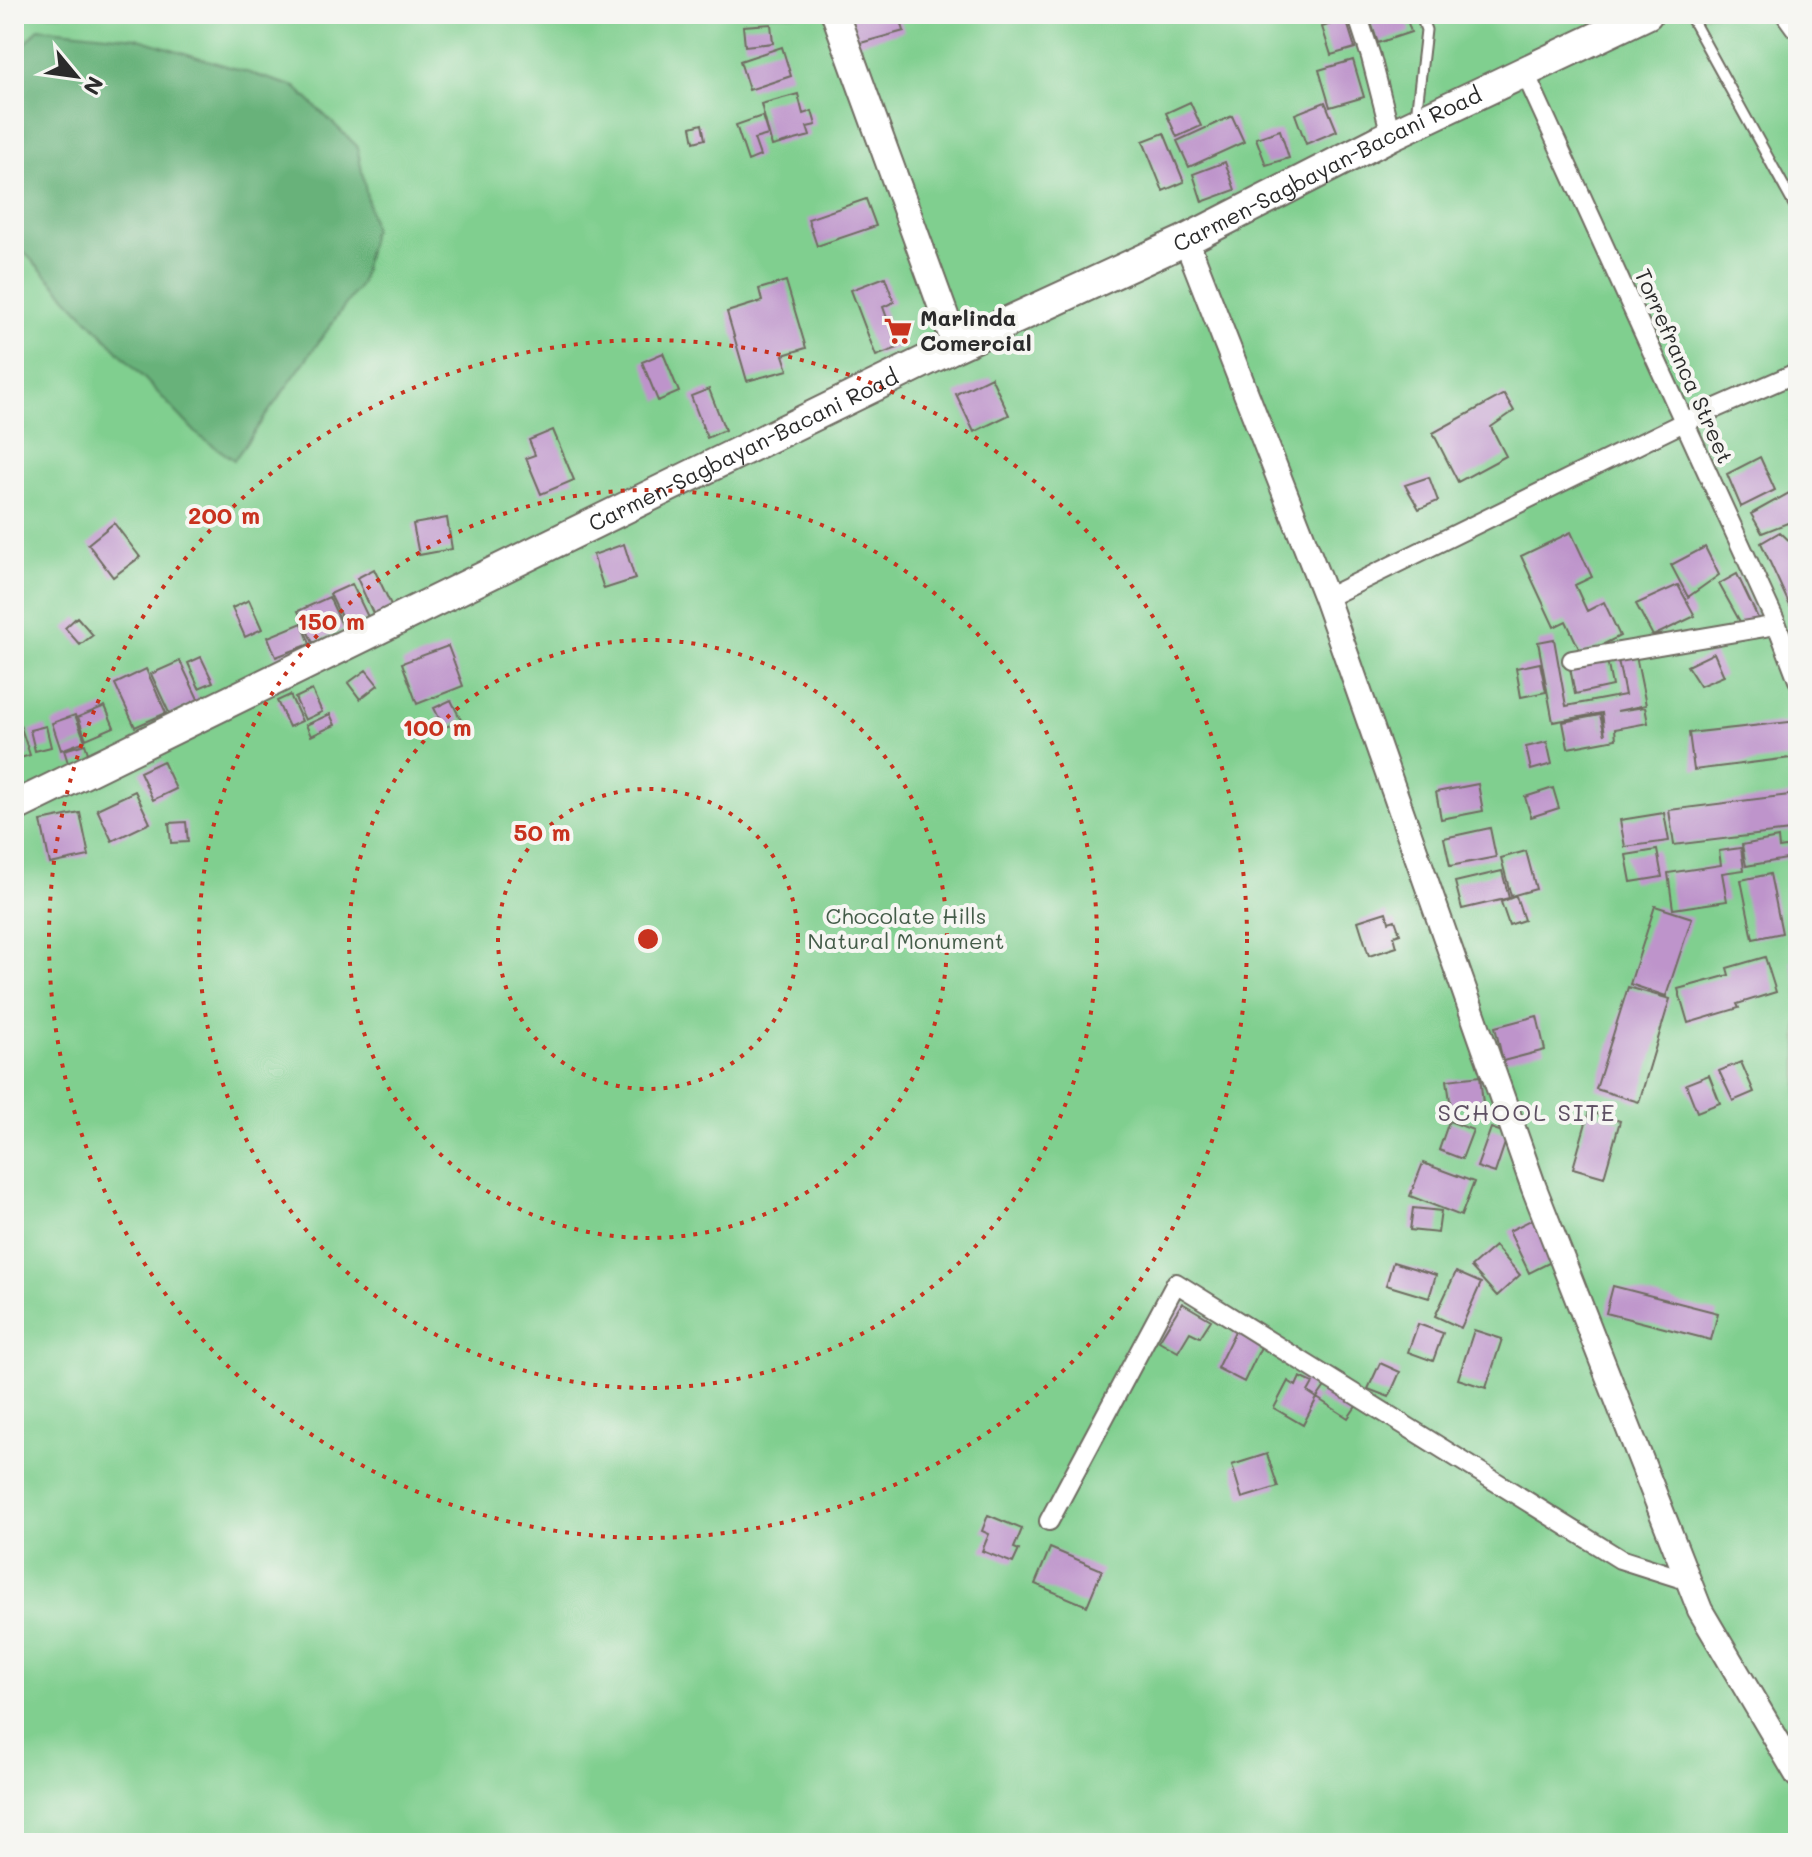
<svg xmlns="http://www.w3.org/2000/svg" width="1812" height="1857" font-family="Mali,sans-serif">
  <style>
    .green { fill: #80cf8f; stroke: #567d5d; stroke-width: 2 }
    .forest { fill: #68b27a; stroke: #4a6e52; stroke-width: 2 }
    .building { fill: #be94cb }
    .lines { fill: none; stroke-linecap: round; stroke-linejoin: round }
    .service-casing { stroke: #6f6c62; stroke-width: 13 }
    .minor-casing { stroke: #6f6c62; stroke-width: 22 }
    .tertiary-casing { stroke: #6f6c62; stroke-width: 28 }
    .secondary-casing { stroke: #6f6c62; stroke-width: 30 }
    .primary-casing { stroke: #6f6c62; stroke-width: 34 }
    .service { stroke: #fff; stroke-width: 9 }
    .minor { stroke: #fff; stroke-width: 18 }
    .tertiary { stroke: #fff; stroke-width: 24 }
    .secondary { stroke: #fff; stroke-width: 26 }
    .primary { stroke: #fff; stroke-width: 30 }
    .ring { fill: none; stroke: #c8321e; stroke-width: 4; stroke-dasharray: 4 8 }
    .labels { text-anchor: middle; stroke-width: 8; stroke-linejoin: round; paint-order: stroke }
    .street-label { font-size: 22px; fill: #2b2b2b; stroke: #f6f6f2 }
    .poi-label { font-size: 22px; font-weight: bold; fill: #2b2b2b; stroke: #f6f6f2; text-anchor: start }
    .park-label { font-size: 22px; fill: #445c49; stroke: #f6f6f2 }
    .neighbourhood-label { font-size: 24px; letter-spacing: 2px; fill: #5e5063; stroke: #f6f6f2 }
    .centre { fill: #c8321e; stroke: #f6f6f2; stroke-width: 4 }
    .ring-label { font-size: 24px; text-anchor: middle; font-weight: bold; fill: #c8321e; stroke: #f6f6f2; stroke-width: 8; stroke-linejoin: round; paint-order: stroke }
  </style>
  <rect width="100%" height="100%" fill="#f6f6f2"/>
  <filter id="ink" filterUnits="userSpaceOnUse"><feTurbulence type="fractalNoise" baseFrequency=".0125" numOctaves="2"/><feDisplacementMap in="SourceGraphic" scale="16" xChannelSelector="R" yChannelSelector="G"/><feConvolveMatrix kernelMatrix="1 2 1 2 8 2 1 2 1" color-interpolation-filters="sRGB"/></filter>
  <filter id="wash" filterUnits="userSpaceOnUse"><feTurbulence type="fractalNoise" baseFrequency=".006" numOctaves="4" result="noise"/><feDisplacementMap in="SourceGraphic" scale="32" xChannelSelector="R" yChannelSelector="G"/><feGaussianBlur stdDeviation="1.8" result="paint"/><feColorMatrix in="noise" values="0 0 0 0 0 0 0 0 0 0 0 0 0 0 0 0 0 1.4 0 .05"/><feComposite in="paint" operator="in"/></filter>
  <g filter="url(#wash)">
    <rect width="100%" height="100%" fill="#eee4c9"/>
    <path class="green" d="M14,14H1798V1843H14Z"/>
    <path class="forest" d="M39,28L136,38L295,87L357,146L373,227L361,283L234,460L198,435L21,249L14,235V57Z"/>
    <g id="blocks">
      <path class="building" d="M850,14H899L904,31L857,44Z
        M1368,14H1405L1411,32L1378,43Z
        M1346,19L1355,48L1331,55L1322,27Z
        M771,24L773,43L745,46L743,26Z
        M782,47L791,76L749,90L740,61Z
        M1353,60L1364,97L1330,107L1319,70Z
        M798,94L803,114L812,111L816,125L807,127L810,136L772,146L761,104Z
        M1190,102L1201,126L1177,137L1166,113Z
        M1325,102L1337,131L1306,144L1295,114Z
        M762,116L768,135L754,139L760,156L748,161L736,125Z
        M1232,116L1244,142L1189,167L1177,141Z
        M702,124L705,139L694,142L691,127Z
        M1280,130L1289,158L1266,165L1256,138Z
        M1164,133L1184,182L1163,191L1143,141Z
        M1225,162L1235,190L1202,202L1193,174Z
        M866,199L876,226L817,246L808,219Z
        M885,277L894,302L883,307L898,348L876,356L851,290Z
        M786,281L806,348L783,355L788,370L747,381L727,312L762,301L759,289Z
        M663,353L679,392L658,401L642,362Z
        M991,377L1009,415L974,432L956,394Z
        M709,389L725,430L707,438L691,396Z
        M1504,394L1514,411L1491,427L1506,456L1458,482L1433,433Z
        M553,430L574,480L541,494L526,458L535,455L529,440Z
        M1760,457L1775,490L1741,507L1727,474Z
        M1429,477L1438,501L1419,509L1405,485Z
        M1798,488V519L1762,533L1751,514Z
        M447,518L452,549L419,555L413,524Z
        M114,523L140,557L113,577L88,544Z
        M1571,532L1592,577L1575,585L1587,611L1604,602L1620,636L1582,655L1566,621L1554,627L1521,556Z
        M1780,532L1798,549V602L1790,606L1761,543Z
        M624,544L635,579L604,589L593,555Z
        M1705,547L1719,575L1688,597L1671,565Z
        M374,569L393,609L375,618L357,578Z
        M1737,574L1758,618L1743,627L1719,584Z
        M352,584L369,619L347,629L330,594Z
        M1678,585L1695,616L1653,636L1636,604Z
        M329,597L344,629L313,643L298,611Z
        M249,600L262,629L245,637L232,608Z
        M77,617L93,635L80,645L65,628Z
        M302,623L310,644L276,657L268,637Z
        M1554,639L1566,706L1625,695L1617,655L1635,651L1646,705L1617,711L1645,707L1648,723L1615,729L1616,739L1568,748L1563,722L1600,715L1605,735L1602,713L1553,722L1538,642Z
        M448,646L463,686L417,704L402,663Z
        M1714,653L1724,676L1700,686L1687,666Z
        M201,657L213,682L199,688L188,663Z
        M1607,660L1612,686L1575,694L1570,668Z
        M180,661L199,701L170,715L151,674Z
        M1540,663L1546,692L1521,697L1516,668Z
        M146,669L166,713L135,727L115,684Z
        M366,670L378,685L360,699L348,683Z
        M312,690L322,712L305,720L295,698Z
        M290,695L302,721L289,727L277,701Z
        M451,700L461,720L444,728L434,708Z
        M105,706L114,727L86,739L78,717Z
        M330,714L335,725L311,736L306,725Z
        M75,715L85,741L61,750L52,723Z
        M1798,721V757L1694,770L1689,733Z
        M20,725L30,755L14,760V726Z
        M46,726L51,747L35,751L30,730Z
        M1547,742L1552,764L1531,770L1526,747Z
        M85,744L90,759L69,766L64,750Z
        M163,761L176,789L153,800L140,772Z
        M1478,784L1483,811L1441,819L1436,792Z
        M1553,788L1559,808L1531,817L1525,797Z
        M135,791L150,823L112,841L97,809Z
        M1798,794V830L1674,845L1669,810Z
        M80,813L89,856L50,864L41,821Z
        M1664,813L1669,841L1625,847L1620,820Z
        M186,822L188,842L171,843L169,823Z
        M1490,828L1496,857L1450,866L1444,838Z
        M1778,838L1779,848L1798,845V857L1746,866L1742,845Z
        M1741,848L1744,870L1722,873L1727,901L1673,909L1668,873L1721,865L1719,851Z
        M1657,850L1662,877L1631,882L1626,855Z
        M1526,851L1536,889L1511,896L1501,858Z
        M1502,871L1509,898L1462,909L1455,882Z
        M1770,874L1782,933L1753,939L1741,880Z
        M1516,896L1524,920L1509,925L1501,902Z
        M1655,906L1692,918L1666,996L1630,984Z
        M1386,912L1389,922L1395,920L1400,934L1394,936L1397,947L1369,956L1358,921Z
        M1765,957L1776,992L1737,1004L1739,1008L1688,1023L1678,989L1729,975L1727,968Z
        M1798,959V985H1797L1790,961Z
        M1628,987L1670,999L1639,1102L1596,1089Z
        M1537,1016L1545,1050L1503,1061L1495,1027Z
        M1741,1062L1754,1092L1733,1101L1719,1071Z
        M1709,1075L1720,1103L1697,1112L1686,1084Z
        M1480,1076L1483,1104L1451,1108L1447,1080Z
        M1589,1112L1620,1121L1604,1177L1573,1168Z
        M1449,1121L1473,1130L1462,1159L1439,1150Z
        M1491,1128L1508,1134L1495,1173L1477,1167Z
        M1423,1163L1474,1182L1461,1216L1410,1196Z
        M1413,1208L1441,1211L1438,1233L1410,1230Z
        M1535,1218L1555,1260L1529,1273L1509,1231Z
        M1495,1246L1520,1275L1497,1296L1471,1267Z
        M1393,1262L1436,1275L1429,1298L1386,1285Z
        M1456,1272L1481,1283L1461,1328L1435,1316Z
        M1613,1286L1718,1313L1711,1340L1606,1313Z
        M1182,1303L1211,1320L1200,1337L1190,1332L1178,1352L1159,1341Z
        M1418,1324L1443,1333L1433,1361L1408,1352Z
        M1236,1329L1263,1343L1244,1382L1217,1368Z
        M1474,1330L1502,1339L1486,1388L1458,1379Z
        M1380,1363L1400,1372L1389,1397L1368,1389Z
        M1300,1377L1313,1383L1308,1392L1317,1398L1303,1425L1274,1408L1288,1381L1296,1386Z
        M1328,1382L1359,1402L1348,1418L1317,1398Z
        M1267,1454L1278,1487L1242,1498L1232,1465Z
        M988,1515L1022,1529L1014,1548L1019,1550L1013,1563L982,1551L989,1534L982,1531Z
        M1050,1548L1102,1570L1087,1606L1035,1584Z"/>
    </g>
  </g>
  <g filter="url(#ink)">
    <use href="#blocks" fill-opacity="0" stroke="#6f6c62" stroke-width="2"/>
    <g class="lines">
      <defs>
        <path id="service" d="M1689,14L1798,212
          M1416,117L1426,30L1420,14"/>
        <path id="minor" d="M1357,14L1371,57L1391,135
          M1525,73L1777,625L1798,680
          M1326,598L1682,423L1798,372
          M1572,660L1777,625
          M1049,1521L1176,1283L1620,1559L1689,1581"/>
        <path id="tertiary" d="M1186,240L1326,598L1534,1188L1700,1610L1798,1776"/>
        <path id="secondary" d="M835,14L956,346
          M1790,14L1798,25"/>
        <g id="primary">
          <path id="s1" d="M14,807L956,346L1186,240L1391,135L1647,14"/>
        </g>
      </defs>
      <use href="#service" class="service-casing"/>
      <use href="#minor" class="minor-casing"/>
      <use href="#tertiary" class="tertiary-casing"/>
      <use href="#secondary" class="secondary-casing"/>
      <use href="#primary" class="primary-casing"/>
      <use href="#service" class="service"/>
      <use href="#minor" class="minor"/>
      <use href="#tertiary" class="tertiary"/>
      <use href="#secondary" class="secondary"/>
      <use href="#primary" class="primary"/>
    </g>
  </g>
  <g class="ring">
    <circle cx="648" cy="939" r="150"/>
    <circle cx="648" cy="939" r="299"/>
    <circle cx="648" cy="939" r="449"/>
    <circle cx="648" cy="939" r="599"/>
  </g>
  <defs>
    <symbol id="supermarket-bare" viewBox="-9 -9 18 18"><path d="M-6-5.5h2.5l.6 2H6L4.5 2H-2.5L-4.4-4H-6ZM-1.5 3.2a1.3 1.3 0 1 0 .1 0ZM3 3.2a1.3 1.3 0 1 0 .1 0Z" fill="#c8321e" stroke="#f6f6f2" stroke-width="2.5" paint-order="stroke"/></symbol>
  </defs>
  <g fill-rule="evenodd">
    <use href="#supermarket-bare" x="878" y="311" width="40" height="40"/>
  </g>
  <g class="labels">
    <g class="street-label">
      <text dy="8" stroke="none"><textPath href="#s1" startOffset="1460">Carmen-Sagbayan-Bacani Road</textPath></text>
      <text transform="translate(1684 366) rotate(66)" y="8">Torrefranca Street</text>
      <text dy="8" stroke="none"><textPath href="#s1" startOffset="812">Carmen-Sagbayan-Bacani Road</textPath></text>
    </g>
    <g class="poi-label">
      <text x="920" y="326">Marlinda<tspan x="920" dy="25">Comercial</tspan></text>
    </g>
    <g class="park-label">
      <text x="906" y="924">Chocolate Hills<tspan x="906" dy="25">Natural Monument</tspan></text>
    </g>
    <g class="neighbourhood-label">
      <text x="1527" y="1121">SCHOOL SITE</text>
    </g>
  </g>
  <circle cx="648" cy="939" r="12" class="centre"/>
  <g class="ring-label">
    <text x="224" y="524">200 m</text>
    <text x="331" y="630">150 m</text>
    <text x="437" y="736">100 m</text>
    <text x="542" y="841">50 m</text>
  </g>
  <rect width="1812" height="1857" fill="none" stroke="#f6f6f2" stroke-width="48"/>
  <g transform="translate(76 76) rotate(119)" stroke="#f6f6f2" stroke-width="6" paint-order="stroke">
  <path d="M0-6L14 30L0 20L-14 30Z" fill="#2b2b2b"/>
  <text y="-12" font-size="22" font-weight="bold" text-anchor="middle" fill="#2b2b2b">N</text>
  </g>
</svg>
